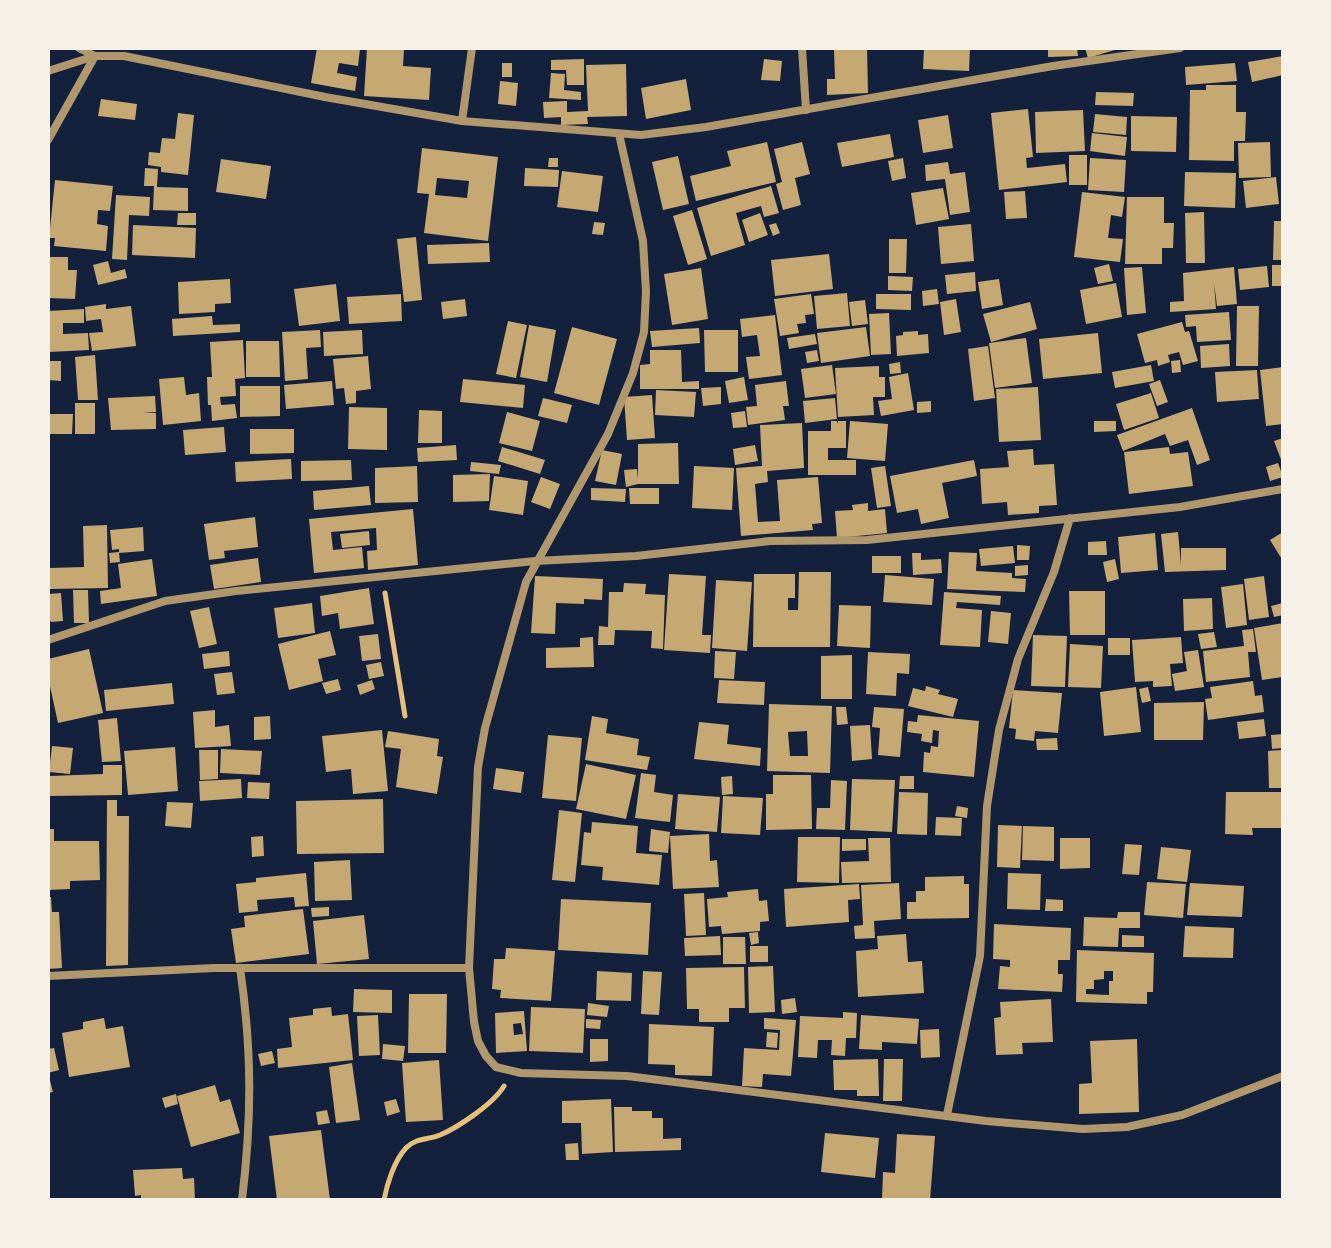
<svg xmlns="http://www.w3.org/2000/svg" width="1331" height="1248" font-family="Roboto,sans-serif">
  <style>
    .building { fill: #c6a872; fill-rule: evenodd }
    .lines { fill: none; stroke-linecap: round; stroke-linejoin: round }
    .path { stroke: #e5c07b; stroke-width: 5 }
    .minor { stroke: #b1986c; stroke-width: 8 }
  </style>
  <rect width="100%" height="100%" fill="#14213d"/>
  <path class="building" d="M317,48L360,49L358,66L339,63L337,73L357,77L355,91L311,83Z
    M367,48L404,49L403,66L431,68L429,100L364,96Z
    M841,48H867L868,93L827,95V79H835L834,50Z
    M924,48H970L969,71L923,69Z
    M1048,48H1077L1078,56L1048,57Z
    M1085,48H1118V49L1088,58Z
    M1283,56V75L1252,82L1248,62Z
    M584,59V85H567L566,70H551V60Z
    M764,59L782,61L780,81L761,80Z
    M502,63H512V77H502Z
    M1235,63L1237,81L1186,85L1185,67Z
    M626,64L627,116L587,117L588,124L561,125V117L544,118L543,102L567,101V112L588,111L586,65Z
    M551,73L565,74L564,90L581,92V100L549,98Z
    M686,79L691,110L646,119L641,88Z
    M500,81L518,83L516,106L498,104Z
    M1206,85H1236V112H1246L1245,141H1234V161L1189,160L1190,90H1206Z
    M1096,92L1134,93L1133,106L1095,105Z
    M101,99L137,104L135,120L98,116Z
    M1028,109L1033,157L1026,158L1027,168L1065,164L1067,182L999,190L991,113Z
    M1083,110L1085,151L1036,153L1035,112Z
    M178,113L194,115L188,175L161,172V167L148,165L149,152L160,153L162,138L175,139Z
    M1095,114L1127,117L1126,135L1093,132Z
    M948,115L953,148L923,153L918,120Z
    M1131,116L1177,117L1176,152L1131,151Z
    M1092,133L1127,137L1125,156L1090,151Z
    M890,134L894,157L842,167L837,143Z
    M767,142L776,182L696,201L690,176L731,166L727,151Z
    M802,142L810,174L795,178L801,205L783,210L776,184L782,182L774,149Z
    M1270,142L1271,177L1239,178L1238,143Z
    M422,148L498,157L488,241L424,233L429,194L417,193ZM437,178L469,181L467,198L435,195Z
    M1069,155H1087V185H1069Z
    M678,156L689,204L663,210L652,162Z
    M549,158H558V167H548Z
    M903,158L906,178L892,181L888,161Z
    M1090,158L1126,160L1124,192L1088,190Z
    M221,159L271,166L266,199L216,192Z
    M948,162L950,174L965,172L970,212L950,215L945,179L926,181L925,165Z
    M145,168L158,169L157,187L188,188V211L153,210L154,186H144Z
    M525,168L559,170L558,187L524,186Z
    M562,171L603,176L598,212L557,207Z
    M1185,172L1236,173L1235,208L1184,206Z
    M1276,177L1279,204L1246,208L1243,181Z
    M55,180L113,186L110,211L98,210L97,224L108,226L106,251L54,246L55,238H49Z
    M771,186L779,213L764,217L761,206L736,213L745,245L711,256L697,208Z
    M943,188L949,219L916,225L911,193Z
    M1025,191L1027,218L1006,219L1004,192Z
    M1082,192L1125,197L1122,217L1111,215L1108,238L1123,239L1120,262L1074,257Z
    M116,195L150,197L149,216L129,215L127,260L112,259Z
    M1127,197H1164V223H1174L1173,248H1162V264H1125Z
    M692,210L707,259L688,265L673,216Z
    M1204,212L1205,263H1186L1185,213Z
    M178,213H196V225H177Z
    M760,213L768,235L749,242L742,220Z
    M1274,221H1283V260H1273Z
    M594,222L605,223L603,235L592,234Z
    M776,223L780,233L773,236L769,225Z
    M971,224L974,261L941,264L938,227Z
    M133,225L196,228L195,258L132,255Z
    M416,237L422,300L404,302L397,239Z
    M889,239H907L906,273H889Z
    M489,243L490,262L428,264L427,245Z
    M829,254L833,289L775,296L771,260Z
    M48,257H68V270H77L75,299L48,298Z
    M108,261L111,273L125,269L127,278L98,285L93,265Z
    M1109,264L1113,281L1098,284L1094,268Z
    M1272,265H1283V286H1272Z
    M1267,266L1269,287L1240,290L1238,269Z
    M1142,267L1146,313L1127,315L1124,268Z
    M1234,267L1237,304L1217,306L1214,283L1216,309L1170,312V302L1184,301L1183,273Z
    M701,268L708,319L672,325L664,274Z
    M975,272L976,291L947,294L945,275Z
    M888,276L913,277L912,291L888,290Z
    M230,279L231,303L215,304V312L179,314L178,282Z
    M999,279L1003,305L982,309L978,282Z
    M1116,283L1122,317L1086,324L1080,290Z
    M336,284L340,321L299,326L294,289Z
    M937,289L939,304L923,306L922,291Z
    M847,293L850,326L817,329L814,296Z
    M401,294L402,321L349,324L347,297Z
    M811,294L814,314L805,315L806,323L797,324L799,333L780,336L774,299Z
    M876,294H911V310L876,309Z
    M465,299L467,316L443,319L441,302Z
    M956,299L961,332L944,335L940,302Z
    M865,300L868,324L852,326L849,302Z
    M1030,302L1037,329L991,342L983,314Z
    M106,304V309L131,306L136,346L92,351L89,333L103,332L101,319L86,321L85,307Z
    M1237,306H1259L1258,366H1236Z
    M84,309V323H63V334L88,333L89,350L48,352V311Z
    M1229,312L1231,340L1197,342L1196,326L1186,327L1185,315Z
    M889,313L891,354L871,355L869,314Z
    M775,315L782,375L749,379L746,357L760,356L757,335L742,337L740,319Z
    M212,316L213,325L240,324V332L173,336L172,319Z
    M508,321L527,325L516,378L496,374Z
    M1182,322L1185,332L1189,331L1198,361L1183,365L1179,352L1168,355L1170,362L1158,366L1157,360L1145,363L1137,334Z
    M529,325L556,330L547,382L520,377Z
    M572,327L617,339L599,405L554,393Z
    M866,327L870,356L821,363L817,333Z
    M699,328L700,343L652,347L650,331Z
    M320,330L321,347L306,348L308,379L285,381L282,332Z
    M362,330L363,354L324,356L323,332Z
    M704,330H738V372H705Z
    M918,331V335L928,334L929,353L897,356L896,336L903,335V332Z
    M1098,333L1102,373L1043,379L1039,339Z
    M815,334L817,344L789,349L787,338Z
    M1026,338L1032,383L995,388L989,343Z
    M243,340L245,378L235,379L236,396L220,397L221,405L235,404L237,418L212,421L211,405H208L207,377H212L210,342Z
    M246,341H279L280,377H246Z
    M1229,344L1230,366L1201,368L1200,346Z
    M988,346L995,398L974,401L968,349Z
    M650,350H681L682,382L699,381V389H640V365L650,364Z
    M817,350L819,361L807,363L805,352Z
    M95,355L98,400H78L75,357Z
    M368,356L371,389L356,391V403L346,404L344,388L336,389L333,359Z
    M1180,360L1181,372L1172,373L1171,361Z
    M48,361H61V381L48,380Z
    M900,362L901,373L890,374L889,364Z
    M832,365L836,394L805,398L801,369Z
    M1151,365L1154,381L1115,388L1112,372Z
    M879,366V377H885V397H873L874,415L838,417L835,368Z
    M1283,367V424L1266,426L1260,370Z
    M1257,370L1259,399L1217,402L1215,372Z
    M908,373L914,410L881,416L878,401L892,399L889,377Z
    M184,377L186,395L199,393L201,421L163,425L159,379Z
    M744,377L748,400L729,403L725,381Z
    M463,379L525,385L523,408L460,402Z
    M1160,380L1168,402L1157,406L1149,384Z
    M332,381L334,405L286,409L284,385Z
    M786,381L789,406H783L785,420L748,425L746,407L757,406L755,385Z
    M240,386H280V416L240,417Z
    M721,387V404L703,406L701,388Z
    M1038,387L1041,440L999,442L996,389Z
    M656,390L696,392L694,417L655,415Z
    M1151,393L1159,418L1124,430L1116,404Z
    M652,395L655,438L627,440L624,397Z
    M155,396L156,412L143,413H156V429L111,430L108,398Z
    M543,398L572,405L567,423L538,416Z
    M835,398L837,419L805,423L803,401Z
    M931,401V412L917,413V402Z
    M75,403H95V434H75Z
    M349,407L387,408V450L348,449Z
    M1192,408L1210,460L1197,465L1188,440L1170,446L1165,434L1123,451L1117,435Z
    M419,410L442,411V443H418Z
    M745,411L747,427L733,428L731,413Z
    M507,412L540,421L532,451L499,443Z
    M48,414H73L72,434H48Z
    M831,421H837V424L838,421H846V448H828V460H856V475H808V431H831Z
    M850,421L888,424L885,461L847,458Z
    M1094,421H1116V431L1094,432Z
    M802,423L804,468L767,471L768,482L755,484L758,522L780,521L777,480L818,477L822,523L812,524L813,530L741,536L736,468L762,466L760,425Z
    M224,427L226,452L185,455L183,430Z
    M250,429H294V453L250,454Z
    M1283,438V465L1274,441Z
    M678,443L679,484H638L626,487L624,470L637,469L638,479V444Z
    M456,445L457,460L418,462L417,448Z
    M755,445L758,461L735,465L733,449Z
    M502,447L545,460L540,474L498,461Z
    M1169,447L1170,454L1188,452L1193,486L1129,494L1124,452Z
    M1033,449L1034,465L1054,464L1057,505L1039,506V513L1008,515L1007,502L982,504L980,469L1009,467L1007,451Z
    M602,450L622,454L616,485L595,481Z
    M291,459L292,479L236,482L235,462Z
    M351,460L352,480L301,481V461Z
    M974,460L977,476L942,483L949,518L921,524L918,509L897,513L890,476Z
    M471,462L501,465L499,474L470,471Z
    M1278,463L1283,477L1270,481L1266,467Z
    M417,466L418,502L375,503V468Z
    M694,466L734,468L732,510L692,508Z
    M885,466L891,506L877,508L871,468Z
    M490,474L489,501L453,502V475Z
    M494,476L528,481L523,515L489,510Z
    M541,477L560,484L550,509L531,502Z
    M369,486L371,505L314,510L313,491Z
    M591,488L626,489L625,502L591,500Z
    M629,488H659V504H630Z
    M868,503V511L885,509L887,533L837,538L835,511L853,510L852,505Z
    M413,509L418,565L368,570L367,551L377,550L376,528L331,532L333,550L362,547L364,568L314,573L309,519Z
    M255,517L258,547L224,551L225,558L209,560L204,524Z
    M107,525L108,588L49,589V568L84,567L83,526Z
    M143,527L144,551L119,553L120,562L110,563L109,553L119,552V549L112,550L110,530Z
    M369,531L370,545L342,548L340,534Z
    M1178,532L1181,565V548H1226V570L1165,572L1161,534Z
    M1283,532V561L1270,540Z
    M1155,533L1158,570L1121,573L1118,537Z
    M1106,541L1107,555H1088V542Z
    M1017,545L1030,546L1029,560H1017Z
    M1013,546L1015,563L981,566L979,549Z
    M949,552L977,553L976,571L1012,573V578L1026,579L1025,592L947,589Z
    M912,553H921V560L941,559L942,573L913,575Z
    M872,556H901V573H872Z
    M258,558L261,582L214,589L210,565Z
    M152,559L157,596L101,604L100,591L121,588L118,564Z
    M1115,559L1119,579L1107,582L1103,562Z
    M1028,565V575L1015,576V566Z
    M799,572H831L830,647H753L754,574H795V598H788V610H798Z
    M669,574L706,576L702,635H711L710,653L664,650Z
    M885,575L934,579L932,605L883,602Z
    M535,576L603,579L602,600L584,599V604L556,603L555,634L531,633Z
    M1264,576L1269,617L1249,620L1244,579Z
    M716,580L752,582L747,651L712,648Z
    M624,583L646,584L645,594L665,595L663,649L651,648L652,631L615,630L614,645H598L599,626L608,627L609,592H623Z
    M1243,584L1247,625L1226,628L1221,587Z
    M369,588L374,624L340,629L338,613L322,616L320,596Z
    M73,590H88L89,623H74Z
    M1069,591H1105V635H1070Z
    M944,592L1001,596L1000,605L957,602L956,608L982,610L980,647L940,645Z
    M61,593L63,621L51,622L48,617V594Z
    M1212,598L1213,629L1184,631L1183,599Z
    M312,603L315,633L278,638L274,608Z
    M1283,603V615L1274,617L1271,606Z
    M839,605L871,606L870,648L837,646Z
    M209,607L217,644L199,648L190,611Z
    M991,611L1011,613L1008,644L988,642Z
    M1283,623V677L1262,680L1254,628Z
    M1253,629L1256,652H1248L1250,677L1206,682L1203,651L1244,646L1242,630Z
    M330,631L336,655L318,659L323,681L289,690L278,644Z
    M1214,632L1217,647L1201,649L1198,634Z
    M378,634L381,659L362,661L359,636Z
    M1033,635L1067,636L1065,687L1031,686Z
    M593,637L594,667L546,668V648L580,647V638Z
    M1181,637L1183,663L1170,664L1172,686L1153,687V681L1135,682L1132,640Z
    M1108,638H1130V655H1108Z
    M1070,644L1103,646L1101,688L1068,687Z
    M89,649L103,713L58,723L48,677V659Z
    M1198,650L1204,687L1175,691L1172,674L1187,671L1184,652Z
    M229,651L230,666L204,669L202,654Z
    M715,651L736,652L734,679L714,678Z
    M868,652L910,654L909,674L897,673L896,696L866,694Z
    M852,655V699H821V656Z
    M381,662L384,676L369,679L366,665Z
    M232,672L235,693L217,695L214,674Z
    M338,679L341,690L326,694L322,683Z
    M372,680L375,689L360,695L357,685Z
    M719,680L765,682L764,705L717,703Z
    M1253,681L1255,696L1262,695L1264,712L1208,720L1205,699L1212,698L1210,687Z
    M172,683L174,704L106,711L104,690Z
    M926,686L940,690L938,694L958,699L953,717L908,706L913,688L925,691Z
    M1136,687L1141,732L1104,736L1100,692Z
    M1148,687L1151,701L1142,703L1139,689Z
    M1013,690L1062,693L1058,733L1035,731L1034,741L1015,739L1016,729L1009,728Z
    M1204,702L1203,740H1154V703Z
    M769,704L832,706L830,773L767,771ZM807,731L808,756H790L788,732Z
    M836,707H846L848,724L837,725Z
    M874,707L904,709L900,757L878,755L880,728L872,727Z
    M215,710V727L229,725L231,746L195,748L193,712Z
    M918,715L979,721L974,777L923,772L924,752L930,753L931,746L938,747L939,731L933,730L932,743L921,741L922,734L907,732L908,721L917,722Z
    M270,716L271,739L254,740V717Z
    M592,716L608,719L606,733L639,739L637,755L650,757L647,770L585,760Z
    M117,718L121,761L102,762L98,720Z
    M1264,719L1266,736L1239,739L1237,722Z
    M699,722L729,725L727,744L761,748L760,766L694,759Z
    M870,725L872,759L852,761L850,726Z
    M382,730L388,791L353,794L351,769L326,772L322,736Z
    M388,731L439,739L437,756L443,757L437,794L396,787L401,749L385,747Z
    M1283,734V748L1272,749L1271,735Z
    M548,735L582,738L576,801L542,798Z
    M1057,738L1058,750H1037L1036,739Z
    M52,746L73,748L70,774L49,772Z
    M175,747L178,791L128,795L124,751Z
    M221,749L262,751L260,775L220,773Z
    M199,750H218V779L200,780Z
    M1283,750V788H1269L1268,751Z
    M586,764L636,775L626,819L576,809Z
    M103,765H122V795L50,796V776L103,774Z
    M496,768L524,772L521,793L493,789Z
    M641,773L656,775L654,792L673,795L670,822L635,818Z
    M773,775H811L812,829L766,830V794H773Z
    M732,776L733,794L722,795L721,777Z
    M900,776H914V789H899Z
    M241,779L242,798L200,801L199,781Z
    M852,779L895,780L892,832L850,830Z
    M831,780L847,781L845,830L816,829L817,808H830Z
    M248,782L270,783L269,799L247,798Z
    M899,792L928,793L927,835L897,834Z
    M1226,792H1283V828H1252L1253,835L1225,834Z
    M678,794L720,797L717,832L675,829Z
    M723,796L763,798L760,835L721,833Z
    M383,799L384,853L297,854L296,801Z
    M107,800H117V816H129L128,965L106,966Z
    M167,802L193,803L191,828L165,826Z
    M957,806L968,808L967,818L955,816Z
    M559,810L582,813L575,882L552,880Z
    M936,817L962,818L961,836L935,835Z
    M592,822L638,826L636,853L662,855L659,885L602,880L603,867L581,865L584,832L591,833Z
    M998,825L1022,826L1020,868L997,867Z
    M1023,826L1054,827V861L1022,860Z
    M48,829H54V841H99L100,880L70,881V889L48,890Z
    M651,829L670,832L668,853L649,851Z
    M709,834L710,861L717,860L719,887L673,889L670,836Z
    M263,836L264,856L252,857L251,837Z
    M798,837H840L839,883L797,882Z
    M868,838H890L891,882L842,883L841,862L869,861Z
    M1060,838H1090V868L1060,869Z
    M842,839H866V850L842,851Z
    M1125,844L1142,845L1139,875L1122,874Z
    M1161,847L1191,850L1187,882L1157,879Z
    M350,860L352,900L315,901L314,862Z
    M306,873L309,906L295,907L294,897L257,900L258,911L239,913L236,884L256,882V878Z
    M1008,873L1041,874L1040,910L1007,909Z
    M964,876V884H969V918L907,919V902H916V891H925V877Z
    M1147,882L1186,884L1183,918L1144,915Z
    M899,883L901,919L874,921L875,938L855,939L854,926L863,925L861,885Z
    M1190,883L1244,886L1242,917L1187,915Z
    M859,884L860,899L848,900L849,922L786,927L784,889Z
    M758,889L759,901L767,900L769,921L760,922V931L722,934L721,926L709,927L707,899L728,897L727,892Z
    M704,893L706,935L686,936L684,894Z
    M48,897H51L52,912H59L62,968L48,969Z
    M561,899L651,903L648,955L558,950Z
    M1046,899L1063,900V911H1045Z
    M329,907V916L312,917L311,908Z
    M303,909L309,954L236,963L231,929L245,927L244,916Z
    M1118,912H1140V928H1119L1118,947L1083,946L1084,917L1117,918Z
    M364,915L369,959L317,964L313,921Z
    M994,924L1071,928L1070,960H1058V974H1063L1062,992L998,989L1000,966L1010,967V960L993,959Z
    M1185,926L1234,928L1233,958L1183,957Z
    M758,932L759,943L751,945L749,933Z
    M906,934L908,962L922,961L924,993L858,997L856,951L878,949L877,936Z
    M1122,935L1144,936V947H1122Z
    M720,936L721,955L685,956L684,938Z
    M723,937H745L746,964H723Z
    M750,946H768V962H750Z
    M506,948L555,951L551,1001L500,998L501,990L492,989L494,959H505Z
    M1077,950L1154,953L1153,992H1147V1004L1076,1002ZM1104,971H1113V981H1109V995L1086,994V989H1094V980L1104,979Z
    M773,966L775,1012L749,1013L748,967Z
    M744,967L745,1008H729V1022H699V1009H687L686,968Z
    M597,971L632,973L631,1001L596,1000Z
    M643,971L662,972L659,1015L641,1014Z
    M354,989L392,990V1013L353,1012Z
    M409,994H447L446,1053H408Z
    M795,998L797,1012L782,1014L781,1000Z
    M1051,999L1053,1042L1022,1043L1023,1054L996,1055L994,1018L1001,1017L1000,1002Z
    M588,1003L609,1006L607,1017L587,1015Z
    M331,1007L332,1016L348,1014L353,1060L278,1068L277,1049L292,1047L289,1018L313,1015V1009Z
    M531,1007L585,1009L583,1053L529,1051Z
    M524,1011L527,1051L496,1053L495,1013ZM521,1023L523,1034L514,1035L513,1024Z
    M843,1012L857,1013L856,1038H846L845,1056L831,1055L832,1040H818L817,1058L798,1057L800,1016L843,1018Z
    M378,1015L380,1055L359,1056L357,1016Z
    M861,1015L919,1019L917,1044L882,1042V1050L859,1049Z
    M104,1018L106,1029L123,1026L130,1067L69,1077L62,1033L83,1029V1022Z
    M764,1018L796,1020L791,1076L763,1074L762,1087L742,1086L744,1048L779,1050L780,1030L764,1029Z
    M586,1019L601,1020L600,1029L586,1028Z
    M649,1024L714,1027L712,1076L675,1075V1065L648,1064Z
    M939,1029L940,1057L921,1058L920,1030Z
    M767,1032L778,1033L777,1048L766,1047Z
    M590,1039H608V1061L590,1062Z
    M1137,1039L1139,1112L1079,1114V1084L1092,1083L1090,1041Z
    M383,1044L405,1046L403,1061L382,1059Z
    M54,1048L59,1070L48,1073V1049Z
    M272,1051L275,1063L261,1066L258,1054Z
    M878,1059L879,1096H857V1090H834L833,1060Z
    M884,1059H903L902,1101H883Z
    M439,1060L443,1120L406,1122L402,1063Z
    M352,1063L360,1120L336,1123L329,1067Z
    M48,1073L53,1092L48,1093Z
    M215,1085L220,1102L230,1099L240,1133L191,1147L177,1096Z
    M176,1094L178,1104L165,1108L162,1098Z
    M396,1099L400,1112L387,1116L384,1102Z
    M611,1099L613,1152L582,1154L581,1123H562V1101Z
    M614,1107H632V1111H652V1118H663V1139L681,1138V1150L615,1152Z
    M327,1110L330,1123L318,1125L316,1112Z
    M321,1130L330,1200H277L269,1136Z
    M825,1133L879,1138L875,1178L821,1172Z
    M897,1134L935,1136L930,1200L882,1199L883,1172L895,1173Z
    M578,1143L579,1160H566L565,1144Z
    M182,1168L183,1179L194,1178L195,1200H141V1195L135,1196L133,1170Z"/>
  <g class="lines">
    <path class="path" d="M385,593L405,716
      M384,1200C387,1184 394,1161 406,1148C415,1138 428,1140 440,1135C459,1127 494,1103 504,1086"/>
    <path class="minor" d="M802,48L806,110
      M48,71L95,56H124L325,97L462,121L641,135L706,127L1053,66L1180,48
      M462,121L472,48
      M619,134L643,241L646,292L644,332L633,373L608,434L526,582L485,728L478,767L469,968L474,1022L478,1041L486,1056L496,1067L521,1073L627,1076L986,1121L1083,1129L1127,1127L1182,1115L1283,1076
      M48,140L95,56L79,48
      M48,640L165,601L236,591L535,561L636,556L770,541L867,540L1180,507L1283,489
      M240,968C252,1050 252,1118 242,1200
      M48,976L214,968H469
      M947,1115L980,956L987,806L999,730L1018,659L1054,572L1070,518"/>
  </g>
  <rect width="1331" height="1248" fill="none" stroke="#f6f1e7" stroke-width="100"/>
</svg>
